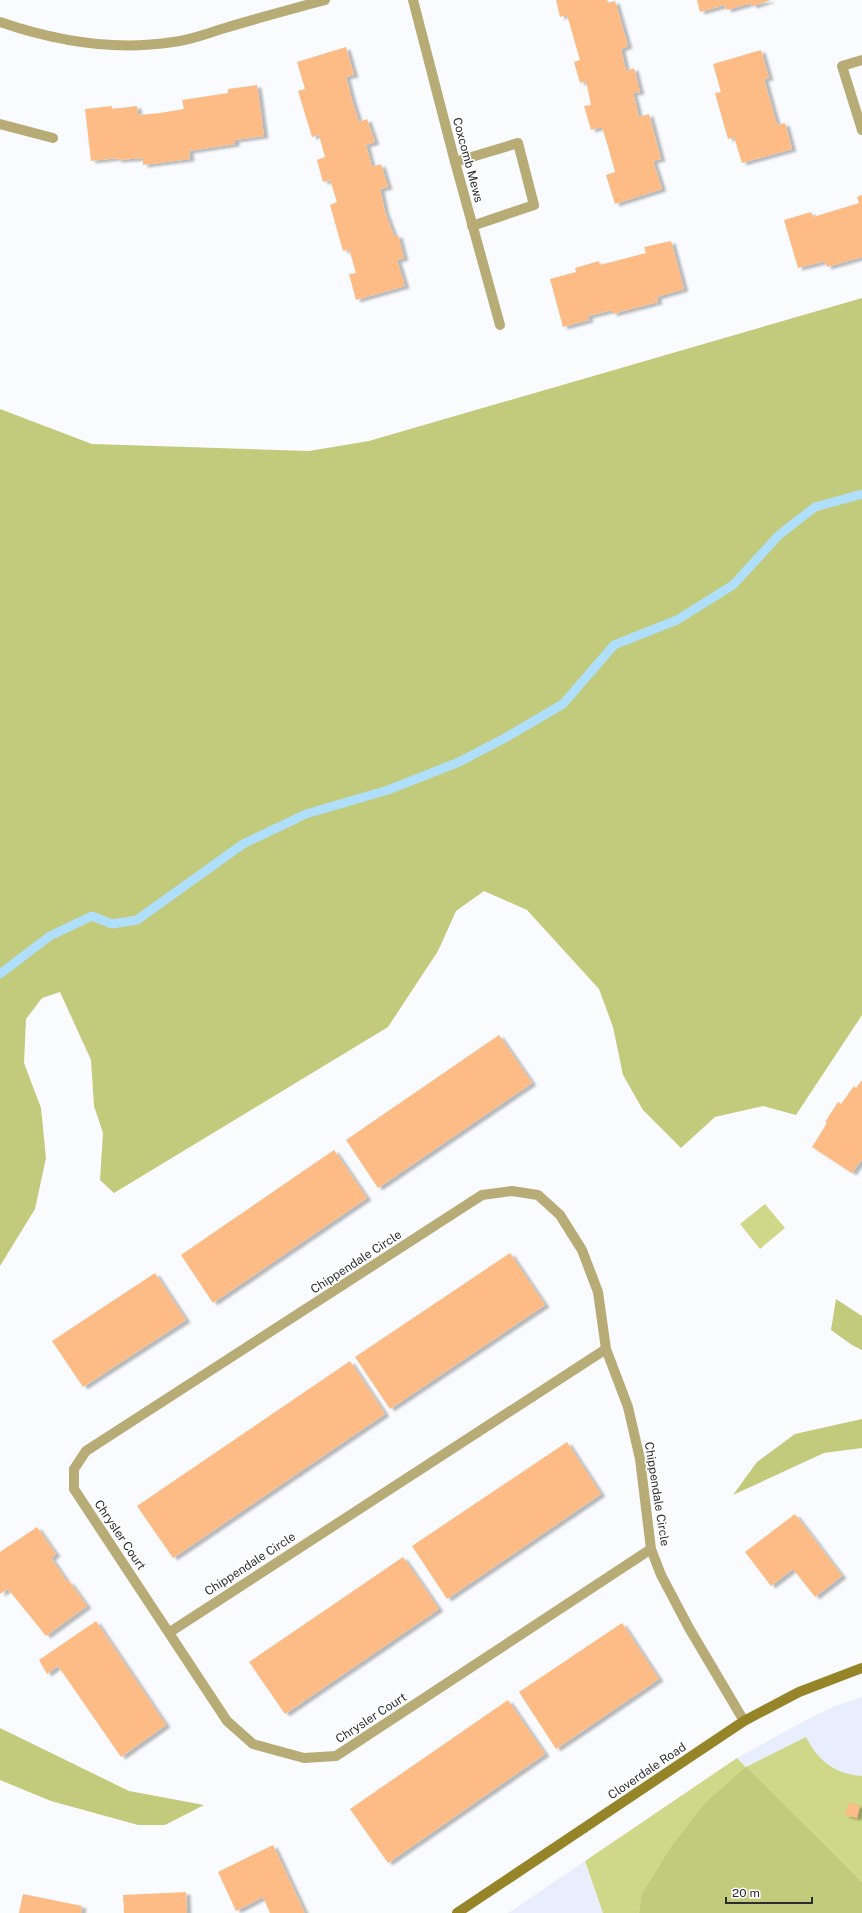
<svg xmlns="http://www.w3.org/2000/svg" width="862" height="1913" font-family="'Public Sans',sans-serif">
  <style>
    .built { fill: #e8eefd }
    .green { fill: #cfd788 }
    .forest { fill: #c2cb7b }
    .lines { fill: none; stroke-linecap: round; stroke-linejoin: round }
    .stream { stroke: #b0dffb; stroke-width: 9 }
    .building { fill: #fdbb85; filter: url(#shadow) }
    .lane { stroke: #b7ac76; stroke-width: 10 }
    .street { stroke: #b7ac76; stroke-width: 10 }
    .secondary { stroke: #968528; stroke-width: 10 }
    .labels { text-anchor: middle; stroke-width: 3; stroke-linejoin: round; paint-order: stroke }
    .street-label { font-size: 12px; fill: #2c2d30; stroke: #fff }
  </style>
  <defs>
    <filter id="shadow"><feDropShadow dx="4.5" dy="2.5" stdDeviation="1" flood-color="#0004"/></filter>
  </defs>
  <rect width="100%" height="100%" fill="#fafbfe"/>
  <path class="built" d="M862,1697V1882L737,1758L806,1720L833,1707Z
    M585,1861L603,1913H508Z"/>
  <path class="green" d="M765,1204L785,1228L760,1249L740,1224Z
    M806,1737C818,1761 835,1774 862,1776V1882L746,1768L641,1896L639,1913H603L585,1861L737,1758L746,1767Z"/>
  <path class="forest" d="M862,298V1015L796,1115L763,1106L715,1117L681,1148L643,1110L623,1075L613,1027L599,989L527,910L484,891L456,911L438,951L388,1027L114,1193L100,1180L103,1133L94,1106L91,1060L60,992L42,998L26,1019L24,1063L41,1108L46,1158L35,1209L0,1266V409L92,444L309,451L369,441Z
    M836,1299L862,1316V1350L852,1345L831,1330Z
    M862,1419V1448L824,1453L733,1495L757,1462L795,1434Z
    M0,1728L129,1791L204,1805L165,1825H138L51,1801L0,1780Z
    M746,1767L862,1882V1913H639L641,1896L671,1847L705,1803Z"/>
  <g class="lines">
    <path class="stream" d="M0,974L50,936L92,916L112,924L137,920L243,844L306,814L388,790L459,762L505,738L563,704L614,645L677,620L733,585L779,535L815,507L862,494"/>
  </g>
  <path class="building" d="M556,0H607L608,3L615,1L628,46L621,49L626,71L634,68L640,92L633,93L639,117L649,114L661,159L653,161L662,189L615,204L606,175L615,172L609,150L602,127L591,130L584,106L591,105L586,81L580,83L574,62L580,60L567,15L560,17Z
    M697,0H771L752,6L751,3L727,10L725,5L700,12Z
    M346,47L354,75L346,77L352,100L359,122L367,119L375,142L366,145L372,167L381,164L388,187L380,189L385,212L394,236L398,235L404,258L397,260L405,286L356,300L349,274L356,273L349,249L343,251L330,205L337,202L330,180L323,182L317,160L325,157L319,135L312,137L298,91L305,89L297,62Z
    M761,50L769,78L764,79L777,125L785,123L792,149L742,163L734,137L728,139L715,93L721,92L713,64Z
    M257,85L264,136L235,140V144L189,151L190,159L166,162L143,165V158L117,160V158L91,161L85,109L112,106V109L137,106L138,115L160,113L184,109L182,100L228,93V89Z
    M862,195V257L827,267L825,261L798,268L784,220L811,212L813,217L859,203L857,197Z
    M671,241L684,289L657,297L658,302L612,314V310L588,316L589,320L563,327L550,279L576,272L575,268L599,261L600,265L646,253L644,247Z
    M499,1035L532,1083L378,1188L346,1140Z
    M862,1080V1159L852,1173L812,1147L827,1123L825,1122L838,1102L841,1104L854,1086L856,1088Z
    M334,1150L367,1198L213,1303L181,1255Z
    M510,1253L545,1305L390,1409L355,1357Z
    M155,1273L186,1320L83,1387L52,1341Z
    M350,1361L385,1414L173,1558L137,1506Z
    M567,1442L601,1494L447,1599L412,1546Z
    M795,1514L842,1576L815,1597L793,1569L771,1586L745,1552Z
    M37,1527L56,1554L51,1558L68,1583L69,1581L87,1606L46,1636L8,1589L0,1594V1552Z
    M403,1557L439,1609L285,1714L249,1662Z
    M96,1621L166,1725L121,1757L58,1666L47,1674L39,1660Z
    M622,1623L659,1679L556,1749L519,1692Z
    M508,1700L545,1754L388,1863L350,1809Z
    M849,1803L860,1806L857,1818L845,1815Z
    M273,1845L305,1913H270L263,1897L236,1911L218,1872Z
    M186,1892L187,1913H124L123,1895Z
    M23,1894L82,1906L81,1913H19Z"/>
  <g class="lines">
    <path class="lane" d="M862,60L842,66L862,130
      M455,162L518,143L534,205L472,226"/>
    <path class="street" d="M413,0L455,162L500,325
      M0,22C55,41 115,51 173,42C191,40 208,33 225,28C258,18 292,9 325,0
      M0,124L53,138
      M651,1549L336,1756L304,1758L253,1744L227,1721L74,1489V1469L86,1451L482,1195L512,1191L538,1195L560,1215L582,1250L598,1292L606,1349L628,1407L640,1459L651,1549L661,1575L689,1628L744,1721
      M170,1632L606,1349"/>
    <path class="secondary" d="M457,1913L744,1721L799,1692L862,1668"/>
  </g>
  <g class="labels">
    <g class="street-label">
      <text transform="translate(468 160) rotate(75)" y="4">Coxcomb Mews</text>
      <text transform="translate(356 1262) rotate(-33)" y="4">Chippendale Circle</text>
      <text transform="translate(657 1494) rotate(81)" y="4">Chippendale Circle</text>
      <text transform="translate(120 1535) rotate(56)" y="4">Chrysler Court</text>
      <text transform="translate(250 1564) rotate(-33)" y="4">Chippendale Circle</text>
      <text transform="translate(371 1718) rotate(-33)" y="4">Chrysler Court</text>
      <text transform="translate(647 1771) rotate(-34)" y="4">Cloverdale Road</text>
    </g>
  </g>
  <path d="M726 1897v6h86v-6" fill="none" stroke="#2c2d30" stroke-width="2"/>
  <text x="732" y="1897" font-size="12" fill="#2c2d30" stroke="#ffffff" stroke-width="3" paint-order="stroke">20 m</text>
</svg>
